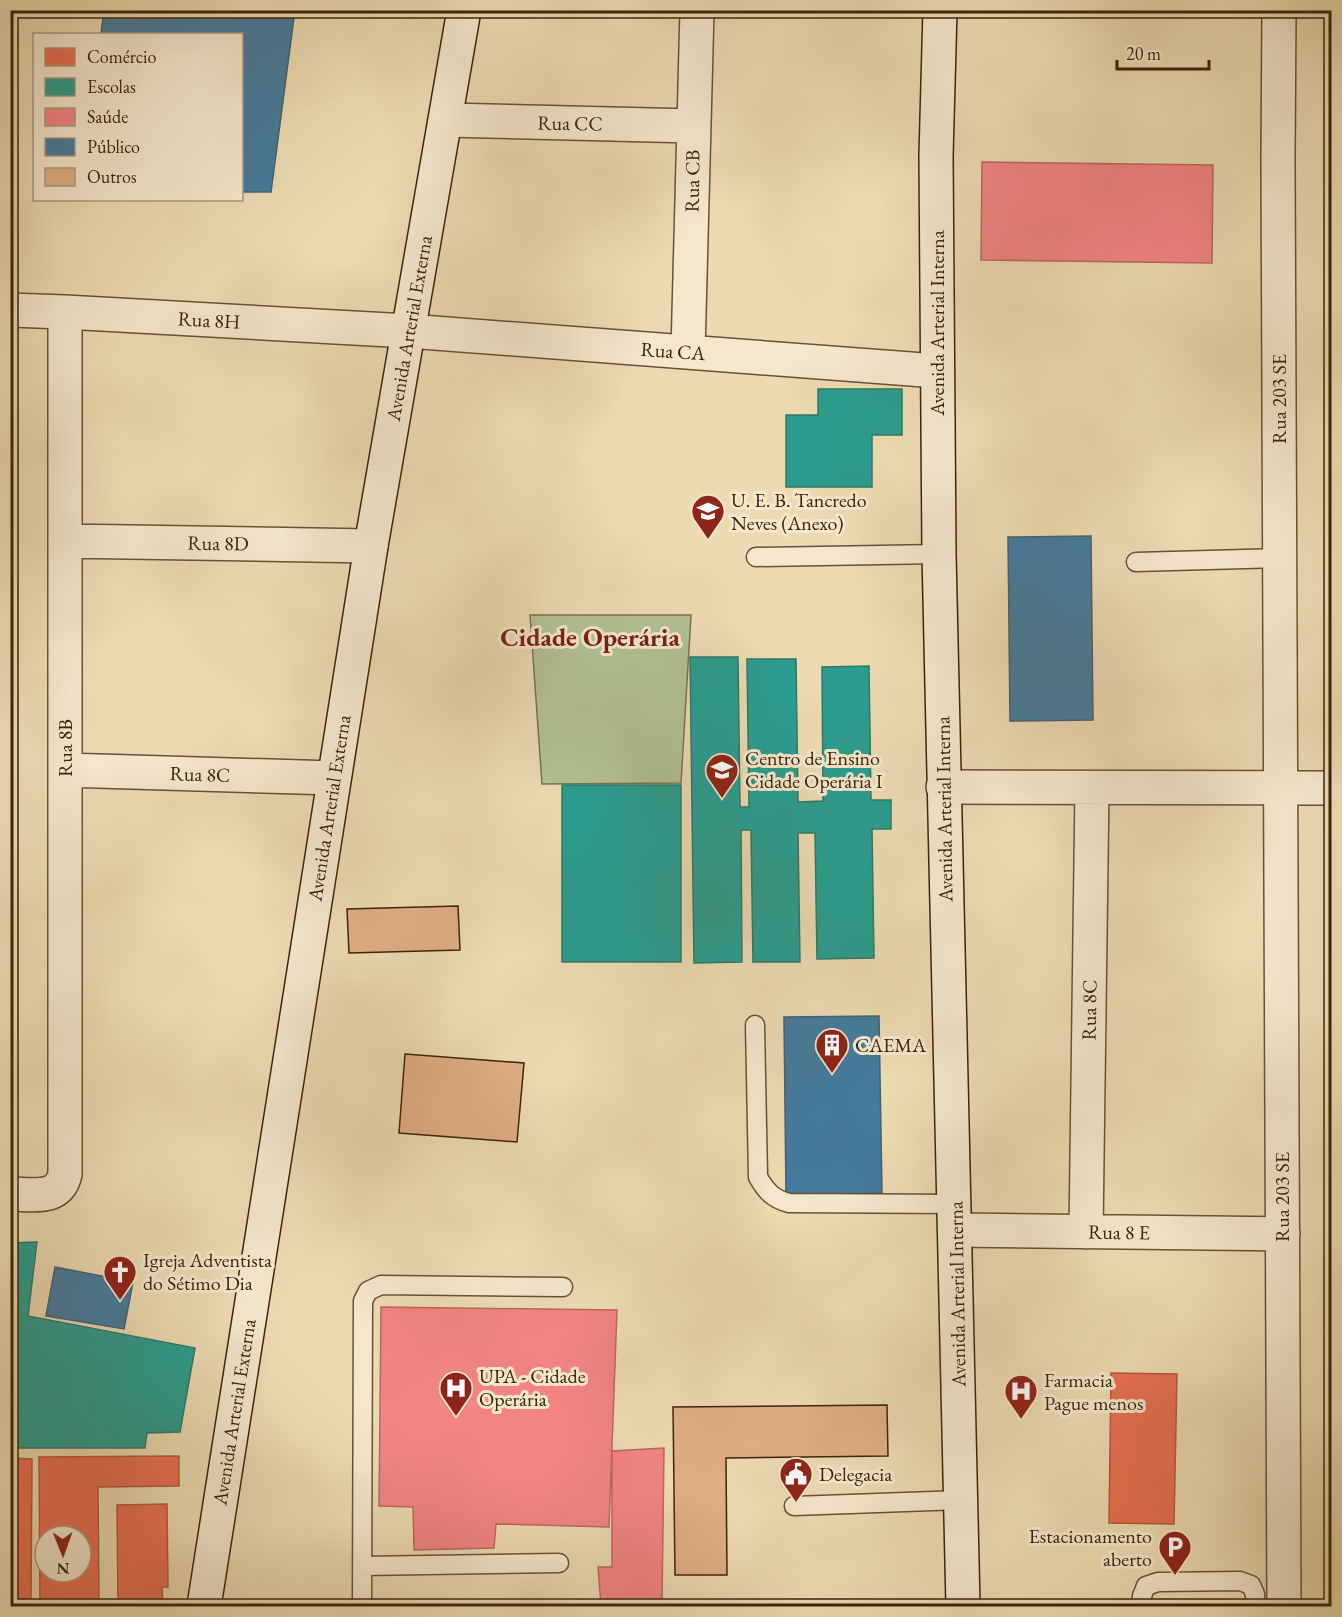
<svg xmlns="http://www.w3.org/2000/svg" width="1342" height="1617" font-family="'EB Garamond',serif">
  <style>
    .green { fill: #b1c191; stroke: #78724e; stroke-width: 1.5 }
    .shops { fill: #e76f51; stroke: #b4583c; stroke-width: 1.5; fill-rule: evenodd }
    .schools { fill: #2a9d8f; stroke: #307867; stroke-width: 1.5 }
    .health { fill: #f28482; stroke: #bc675e; stroke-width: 1.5 }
    .public { fill: #457b9d; stroke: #436171; stroke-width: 1.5 }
    .building { fill: #dfae85; stroke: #3e230a; stroke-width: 1.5 }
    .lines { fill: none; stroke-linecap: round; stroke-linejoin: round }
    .lane-casing { stroke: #6a5134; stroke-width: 21 }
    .street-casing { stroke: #6a5134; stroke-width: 36 }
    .secondary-casing { stroke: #3e230a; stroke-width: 36 }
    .lane { stroke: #f3e7cc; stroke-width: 18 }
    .street { stroke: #f3e7cc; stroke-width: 33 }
    .secondary { stroke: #f3e7cc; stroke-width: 33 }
    .labels { text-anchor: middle; stroke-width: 6; stroke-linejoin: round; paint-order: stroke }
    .street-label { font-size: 20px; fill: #3e230a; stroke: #f3e7cc }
    .poi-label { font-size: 20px; fill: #3e230a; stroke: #f3e7cc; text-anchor: start }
    .district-label { font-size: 26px; font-weight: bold; fill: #7a1f14; stroke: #f3e7cc }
  </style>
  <rect width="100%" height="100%" fill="#ecdab1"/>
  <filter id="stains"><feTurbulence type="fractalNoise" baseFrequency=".00333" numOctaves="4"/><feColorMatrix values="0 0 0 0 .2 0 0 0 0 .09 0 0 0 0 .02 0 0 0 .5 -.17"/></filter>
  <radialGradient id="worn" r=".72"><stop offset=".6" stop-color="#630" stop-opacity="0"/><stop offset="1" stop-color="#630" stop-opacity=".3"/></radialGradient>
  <path class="green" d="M530,615H691L681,783L542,784Z"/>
  <path class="shops" d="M1111,1373L1177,1374L1174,1524L1109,1523Z
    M179,1456V1486L98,1487L99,1606H40L39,1457ZM45,1536H81V1572H45Z
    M10,1458L32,1459L31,1599H10Z
    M167,1504L168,1587H162L163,1606H118L117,1505Z"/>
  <path class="schools" d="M818,389H902V435H872V487H786V415H818Z
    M690,657H738L740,807H749L747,659H796L798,802L823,801L822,667L869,666L871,800H891V829H872L874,958L817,959L815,833H798L800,962H753L751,830H741L742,962L694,963Z
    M562,785H681V962H562Z
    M37,1242L28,1316L195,1348L180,1432L147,1433L145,1448H10V1243Z"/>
  <path class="health" d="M982,162L1213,165L1212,263L981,260Z
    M381,1307L617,1310L609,1527L496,1524L494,1548L414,1550L413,1507L379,1506Z
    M664,1448L662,1605H601L598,1567H612V1451Z"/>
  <path class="public" d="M104,10H295L271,192H242V34H101Z
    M1091,536L1093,720L1010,721L1008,537Z
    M879,1016L882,1193L786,1195L784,1017Z
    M55,1267L133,1282L124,1329L46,1316Z"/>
  <path class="building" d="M458,906L460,950L349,953L347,909Z
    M405,1054L524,1063L517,1142L399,1133Z
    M887,1405L888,1456L726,1458L727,1575H675L673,1407Z"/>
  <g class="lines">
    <defs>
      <path id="lane" d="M756,557L939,554
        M1136,562L1279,558
        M755,1025L758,1177C766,1191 773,1199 789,1203L955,1204
        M794,1506L961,1500
        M362,1566L559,1563
        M362,1606L363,1301L368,1291L381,1285L563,1287
        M1141,1606L1142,1596L1146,1586L1158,1582L1240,1581L1251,1585L1255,1594V1606"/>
      <path id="street" d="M1279,10L1278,159L1284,1606
        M446,120L693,126
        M10,310L65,312L408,331L937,371
        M688,352L697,10
        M65,541L371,546
        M65,770L334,778
        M943,787L1332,788
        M10,1194C33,1194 59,1201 65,1174V312
        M955,1230L1283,1234
        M1086,1232L1092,788"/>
      <path id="secondary" d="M940,10L936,156L939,554L963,1606
        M204,1606L371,546L464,10"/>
    </defs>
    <use href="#lane" class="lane-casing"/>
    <use href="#street" class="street-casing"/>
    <use href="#secondary" class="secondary-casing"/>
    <use href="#lane" class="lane"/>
    <use href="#street" class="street"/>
    <use href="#secondary" class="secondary"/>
  </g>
  <defs>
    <symbol id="school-pin" viewBox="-11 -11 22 30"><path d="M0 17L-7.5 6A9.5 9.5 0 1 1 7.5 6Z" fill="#8f2418" stroke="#f3e7cc"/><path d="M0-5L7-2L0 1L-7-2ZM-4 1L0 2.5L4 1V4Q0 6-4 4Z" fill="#fff"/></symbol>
    <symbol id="building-pin" viewBox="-11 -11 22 30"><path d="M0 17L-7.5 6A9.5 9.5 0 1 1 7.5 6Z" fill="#8f2418" stroke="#f3e7cc"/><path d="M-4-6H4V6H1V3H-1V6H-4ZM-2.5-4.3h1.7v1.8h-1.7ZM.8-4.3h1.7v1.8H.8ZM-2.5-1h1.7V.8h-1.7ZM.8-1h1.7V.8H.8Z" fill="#fff"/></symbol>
    <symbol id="church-pin" viewBox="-11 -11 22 30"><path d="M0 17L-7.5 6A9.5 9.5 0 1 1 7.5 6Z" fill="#8f2418" stroke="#f3e7cc"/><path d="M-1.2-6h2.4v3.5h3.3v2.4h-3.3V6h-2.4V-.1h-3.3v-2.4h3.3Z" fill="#fff"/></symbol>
    <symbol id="hospital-pin" viewBox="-11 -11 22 30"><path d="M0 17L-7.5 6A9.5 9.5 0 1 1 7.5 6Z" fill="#8f2418" stroke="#f3e7cc"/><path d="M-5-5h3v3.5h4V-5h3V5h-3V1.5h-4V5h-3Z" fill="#fff"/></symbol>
    <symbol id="civic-pin" viewBox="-11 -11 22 30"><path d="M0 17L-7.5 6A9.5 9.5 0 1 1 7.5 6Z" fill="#8f2418" stroke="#f3e7cc"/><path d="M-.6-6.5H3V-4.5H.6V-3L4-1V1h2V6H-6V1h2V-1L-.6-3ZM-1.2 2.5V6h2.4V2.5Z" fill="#fff"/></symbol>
    <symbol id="parking-pin" viewBox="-11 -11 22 30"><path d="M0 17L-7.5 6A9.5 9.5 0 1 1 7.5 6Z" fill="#8f2418" stroke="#f3e7cc"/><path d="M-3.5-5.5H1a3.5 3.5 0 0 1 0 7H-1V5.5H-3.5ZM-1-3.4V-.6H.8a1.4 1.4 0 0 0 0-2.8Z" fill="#fff"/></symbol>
  </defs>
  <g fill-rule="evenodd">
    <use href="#school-pin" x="689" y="492" width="38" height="52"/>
    <use href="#school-pin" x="703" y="751" width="38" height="52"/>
    <use href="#building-pin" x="813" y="1026" width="38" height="52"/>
    <use href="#church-pin" x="101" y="1253" width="38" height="52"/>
    <use href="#hospital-pin" x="437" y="1369" width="38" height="52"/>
    <use href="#hospital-pin" x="1002" y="1372" width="38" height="52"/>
    <use href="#civic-pin" x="777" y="1455" width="38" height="52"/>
    <use href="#parking-pin" x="1156" y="1528" width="38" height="52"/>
  </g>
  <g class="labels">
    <g class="street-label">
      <text transform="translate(570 123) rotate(1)" y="7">Rua CC</text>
      <text transform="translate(692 181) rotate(-89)" y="7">Rua CB</text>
      <text transform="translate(209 320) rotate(3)" y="7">Rua 8H</text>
      <text transform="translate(937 323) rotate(-90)" y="7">Avenida Arterial Interna</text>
      <text transform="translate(409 328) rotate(-80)" y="7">Avenida Arterial Externa</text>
      <text transform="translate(673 351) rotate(4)" y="7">Rua CA</text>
      <text transform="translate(1279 399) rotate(-90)" y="7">Rua 203 SE</text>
      <text transform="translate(218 543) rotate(1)" y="7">Rua 8D</text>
      <text transform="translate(65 748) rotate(-90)" y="7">Rua 8B</text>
      <text transform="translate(200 774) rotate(2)" y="7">Rua 8C</text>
      <text transform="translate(329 808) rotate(-81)" y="7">Avenida Arterial Externa</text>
      <text transform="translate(944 809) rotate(-91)" y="7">Avenida Arterial Interna</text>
      <text transform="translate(1089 1010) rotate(-89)" y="7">Rua 8C</text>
      <text transform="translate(1282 1197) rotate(-90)" y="7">Rua 203 SE</text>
      <text transform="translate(1119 1232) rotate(1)" y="7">Rua 8 E</text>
      <text transform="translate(957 1294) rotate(-91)" y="7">Avenida Arterial Interna</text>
      <text transform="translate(234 1412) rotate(-81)" y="7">Avenida Arterial Externa</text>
    </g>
    <g class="poi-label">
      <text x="731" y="507">U. E. B. Tancredo<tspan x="731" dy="23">Neves (Anexo)</tspan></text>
      <text x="745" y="765">Centro de Ensino<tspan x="745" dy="23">Cidade Operária I</tspan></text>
      <text x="855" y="1052">CAEMA</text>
      <text x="143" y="1267">Igreja Adventista<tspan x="143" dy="23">do Sétimo Dia</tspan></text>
      <text x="479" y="1383">UPA - Cidade<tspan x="479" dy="23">Operária</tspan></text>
      <text x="1044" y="1387">Farmacia<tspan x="1044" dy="23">Pague menos</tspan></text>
      <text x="819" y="1481">Delegacia</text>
      <text x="1152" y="1543" text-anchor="end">Estacionamento<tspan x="1152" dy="23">aberto</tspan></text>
    </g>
    <g class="district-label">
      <text x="590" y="646">Cidade Operária</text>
    </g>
  </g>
  <rect width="1342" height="1617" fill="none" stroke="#ecdab1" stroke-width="36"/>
  <rect x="12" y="12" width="1318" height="1593" fill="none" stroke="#3e230a" stroke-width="3"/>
  <rect x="18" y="18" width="1306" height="1581" fill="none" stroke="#3e230a" stroke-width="1.5"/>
  <rect x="33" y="33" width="210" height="168" fill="#f3e7cc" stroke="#ab997e" stroke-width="1.5"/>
  <rect x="45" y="48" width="30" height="18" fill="#e76f51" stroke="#ab997e" stroke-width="1.5"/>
  <text x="87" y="63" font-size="18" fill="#3e230a">Comércio</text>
  <rect x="45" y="78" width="30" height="18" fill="#2a9d8f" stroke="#ab997e" stroke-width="1.5"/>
  <text x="87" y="93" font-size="18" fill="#3e230a">Escolas</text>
  <rect x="45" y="108" width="30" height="18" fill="#f28482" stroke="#ab997e" stroke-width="1.5"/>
  <text x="87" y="123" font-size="18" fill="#3e230a">Saúde</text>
  <rect x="45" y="138" width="30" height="18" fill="#457b9d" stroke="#ab997e" stroke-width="1.5"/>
  <text x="87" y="153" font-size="18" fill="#3e230a">Público</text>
  <rect x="45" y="168" width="30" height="18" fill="#dfae85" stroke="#ab997e" stroke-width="1.5"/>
  <text x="87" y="183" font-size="18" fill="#3e230a">Outros</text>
  <g transform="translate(63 1554) rotate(179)"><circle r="28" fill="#f3e7cc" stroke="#ab997e" stroke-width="1.5"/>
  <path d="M0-4.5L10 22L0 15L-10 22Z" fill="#8f2418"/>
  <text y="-9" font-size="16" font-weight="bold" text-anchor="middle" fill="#3e230a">N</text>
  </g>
  <path d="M1117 60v9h92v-9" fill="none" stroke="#3e230a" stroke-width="3"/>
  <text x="1126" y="60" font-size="18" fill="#3e230a" stroke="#f3e7cc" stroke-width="4.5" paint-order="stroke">20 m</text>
  <rect width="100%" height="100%" filter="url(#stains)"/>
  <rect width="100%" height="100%" fill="url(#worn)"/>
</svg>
